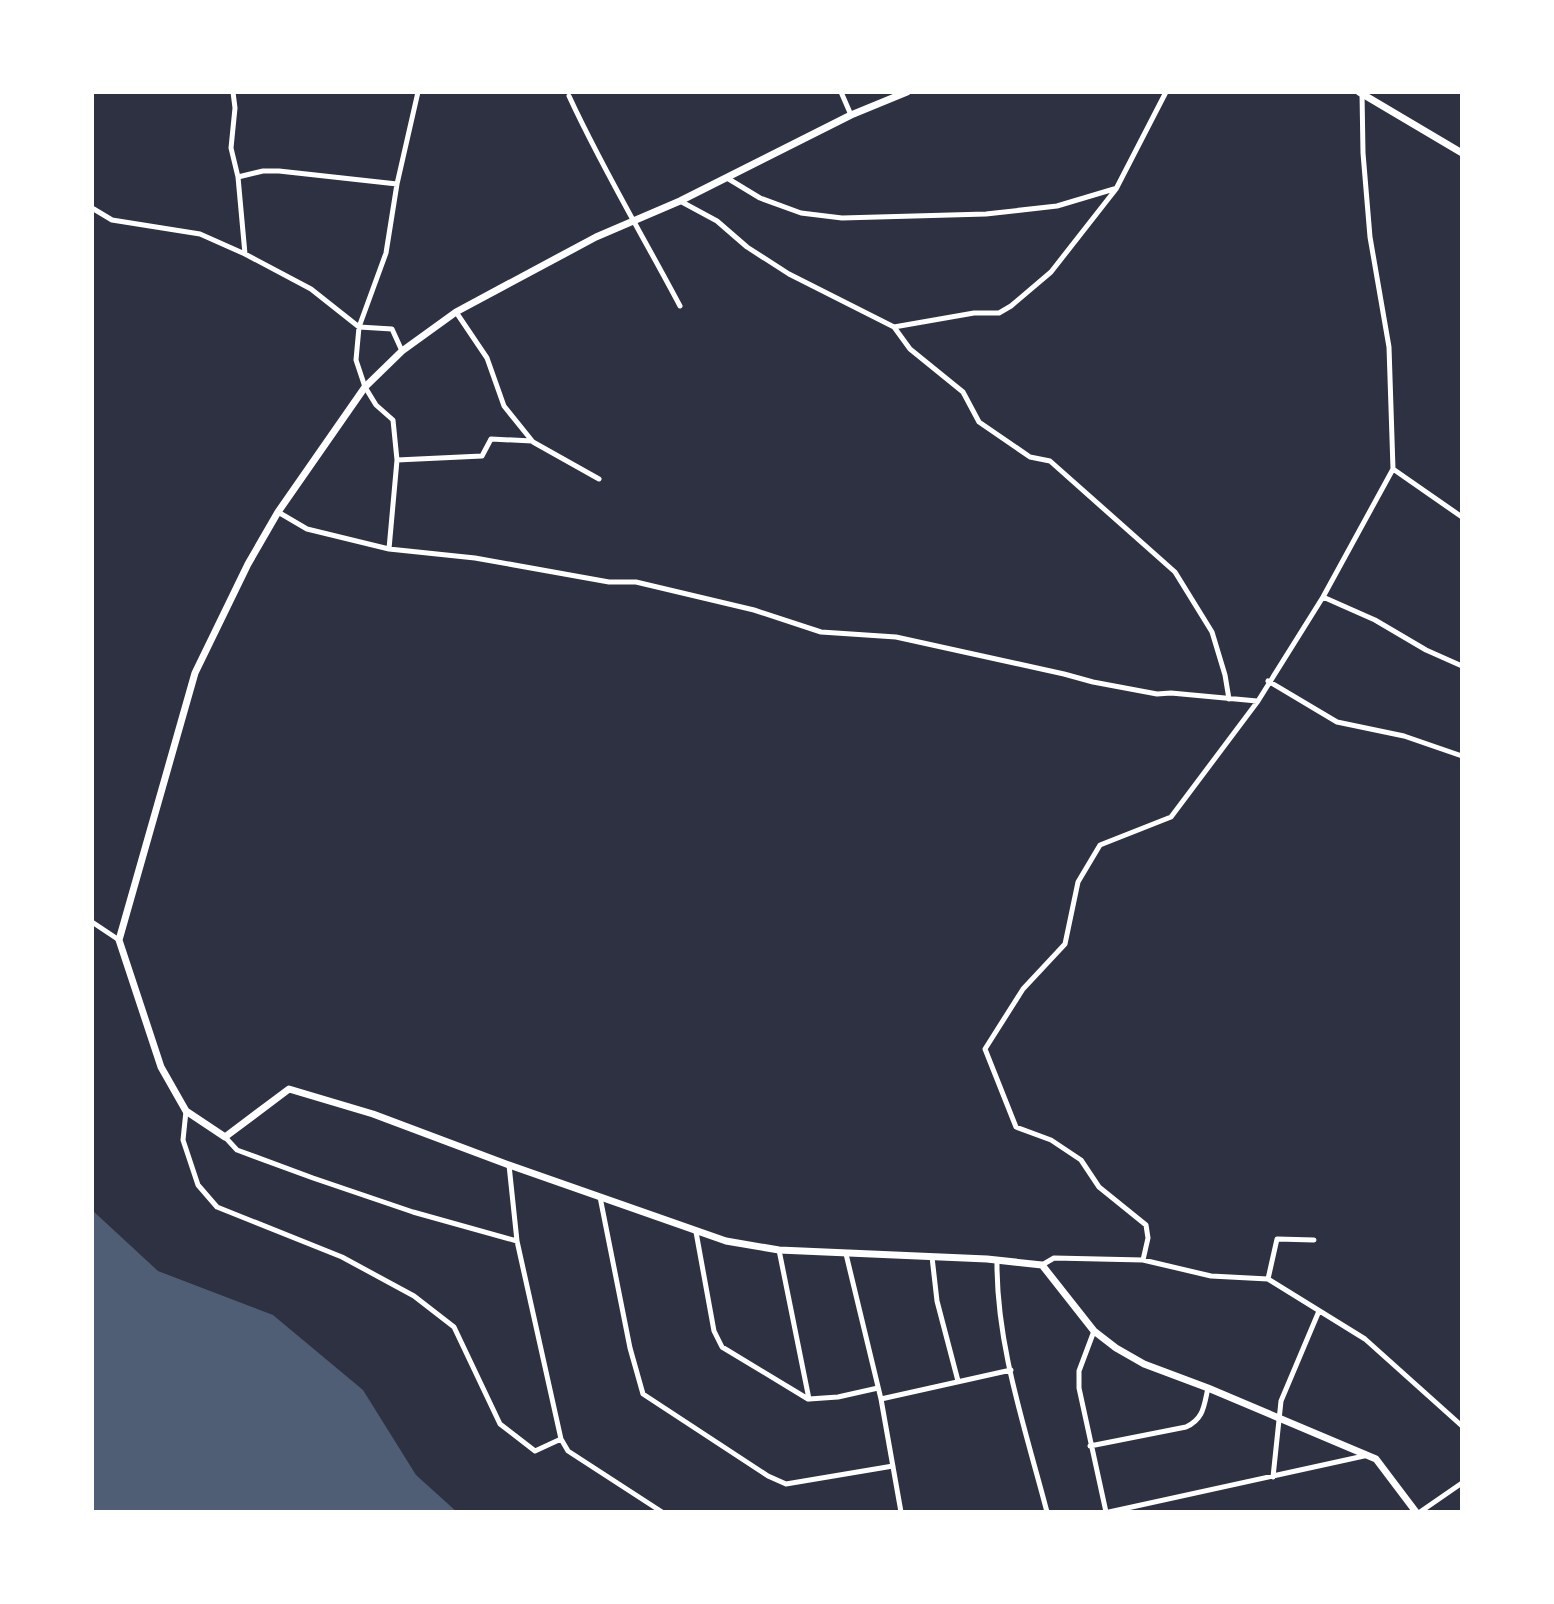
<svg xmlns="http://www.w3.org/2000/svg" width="1554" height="1604" font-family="'IBM Plex Sans',sans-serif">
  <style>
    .water { fill: #4f5d75 }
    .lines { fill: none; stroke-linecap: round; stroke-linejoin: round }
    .minor { stroke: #fff; stroke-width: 5 }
    .tertiary { stroke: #fff; stroke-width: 7 }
  </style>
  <rect width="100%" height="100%" fill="#2d3142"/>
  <path class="water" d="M92,1210L158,1271L273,1315L363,1390L416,1475L457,1512H92Z"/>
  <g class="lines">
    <path class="minor" d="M233,92L235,108L231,148L238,177L245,254
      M841,92L851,115
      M569,96C602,168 643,236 680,306
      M238,177L263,171H279L397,184
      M727,178L760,198L801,213L842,218L986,214L1057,206L1114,189
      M680,201L717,221L747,247L789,274L894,327L974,313H999L1011,306L1051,272L1116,189L1166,92
      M92,208L112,220L200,234L245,254L311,289L359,327L392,329L402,351
      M456,312L487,358L504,406L533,442L599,479
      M894,327L910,349L963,392L979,422L1030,457L1050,461L1175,572L1212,632L1225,675L1229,699
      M397,460L482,456L491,439L532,441
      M1393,469L1462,517
      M278,512L307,529L389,549L475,558L609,582H636L754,610L821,632L896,637L1064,674L1093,682L1157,694L1171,693L1257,701
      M389,549L397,460L393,420L376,405L365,387L356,360L359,327L386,253L397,184L418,92
      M1323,597L1375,620L1426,650L1462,666
      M1268,681L1337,722L1404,736L1462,756
      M92,922L119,940
      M186,1111L183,1140L198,1185L217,1207L342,1257L414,1296L454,1327L500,1424L535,1451L561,1439
      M225,1137L237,1150L313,1178L413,1212L517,1241L561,1439L568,1451L662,1512
      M509,1165L517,1241
      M600,1197L630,1348L643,1394L768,1476L786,1484L893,1466
      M696,1232L714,1331L722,1347L808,1399
      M779,1250L809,1399L838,1397L878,1388
      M846,1254L881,1399L901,1512
      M932,1257L937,1301L958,1381
      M997,1260C996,1345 1026,1431 1047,1512
      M1143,1260L1148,1238L1146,1225L1099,1187L1081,1160L1051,1140L1016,1127L985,1049L1023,989L1065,944L1078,882L1100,845L1171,817L1258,701L1323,597L1393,469L1389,347L1370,237L1363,153L1362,93
      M1042,1265L1054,1258L1143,1260L1211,1276L1268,1279L1365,1339L1462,1426
      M1268,1279L1277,1239L1314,1240
      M1094,1331L1079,1371V1388L1106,1512
      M881,1399L1011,1370
      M1090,1446L1186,1427C1204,1419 1204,1405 1208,1388
      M1273,1477L1281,1401L1319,1311
      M1109,1512L1364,1456
      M1420,1512L1462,1483"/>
    <path class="tertiary" d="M907,92L851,115L680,201L596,237L456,312L402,351L365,387L278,512L248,564L195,673L119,940L161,1067L186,1111L225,1137L289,1089L373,1114L509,1165L726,1241L779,1250L987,1259L1042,1265L1094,1331L1116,1348L1144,1364L1208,1388L1376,1459L1416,1512
      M1359,92L1462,153"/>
  </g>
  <rect width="1554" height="1604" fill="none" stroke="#ffffff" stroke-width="188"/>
</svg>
